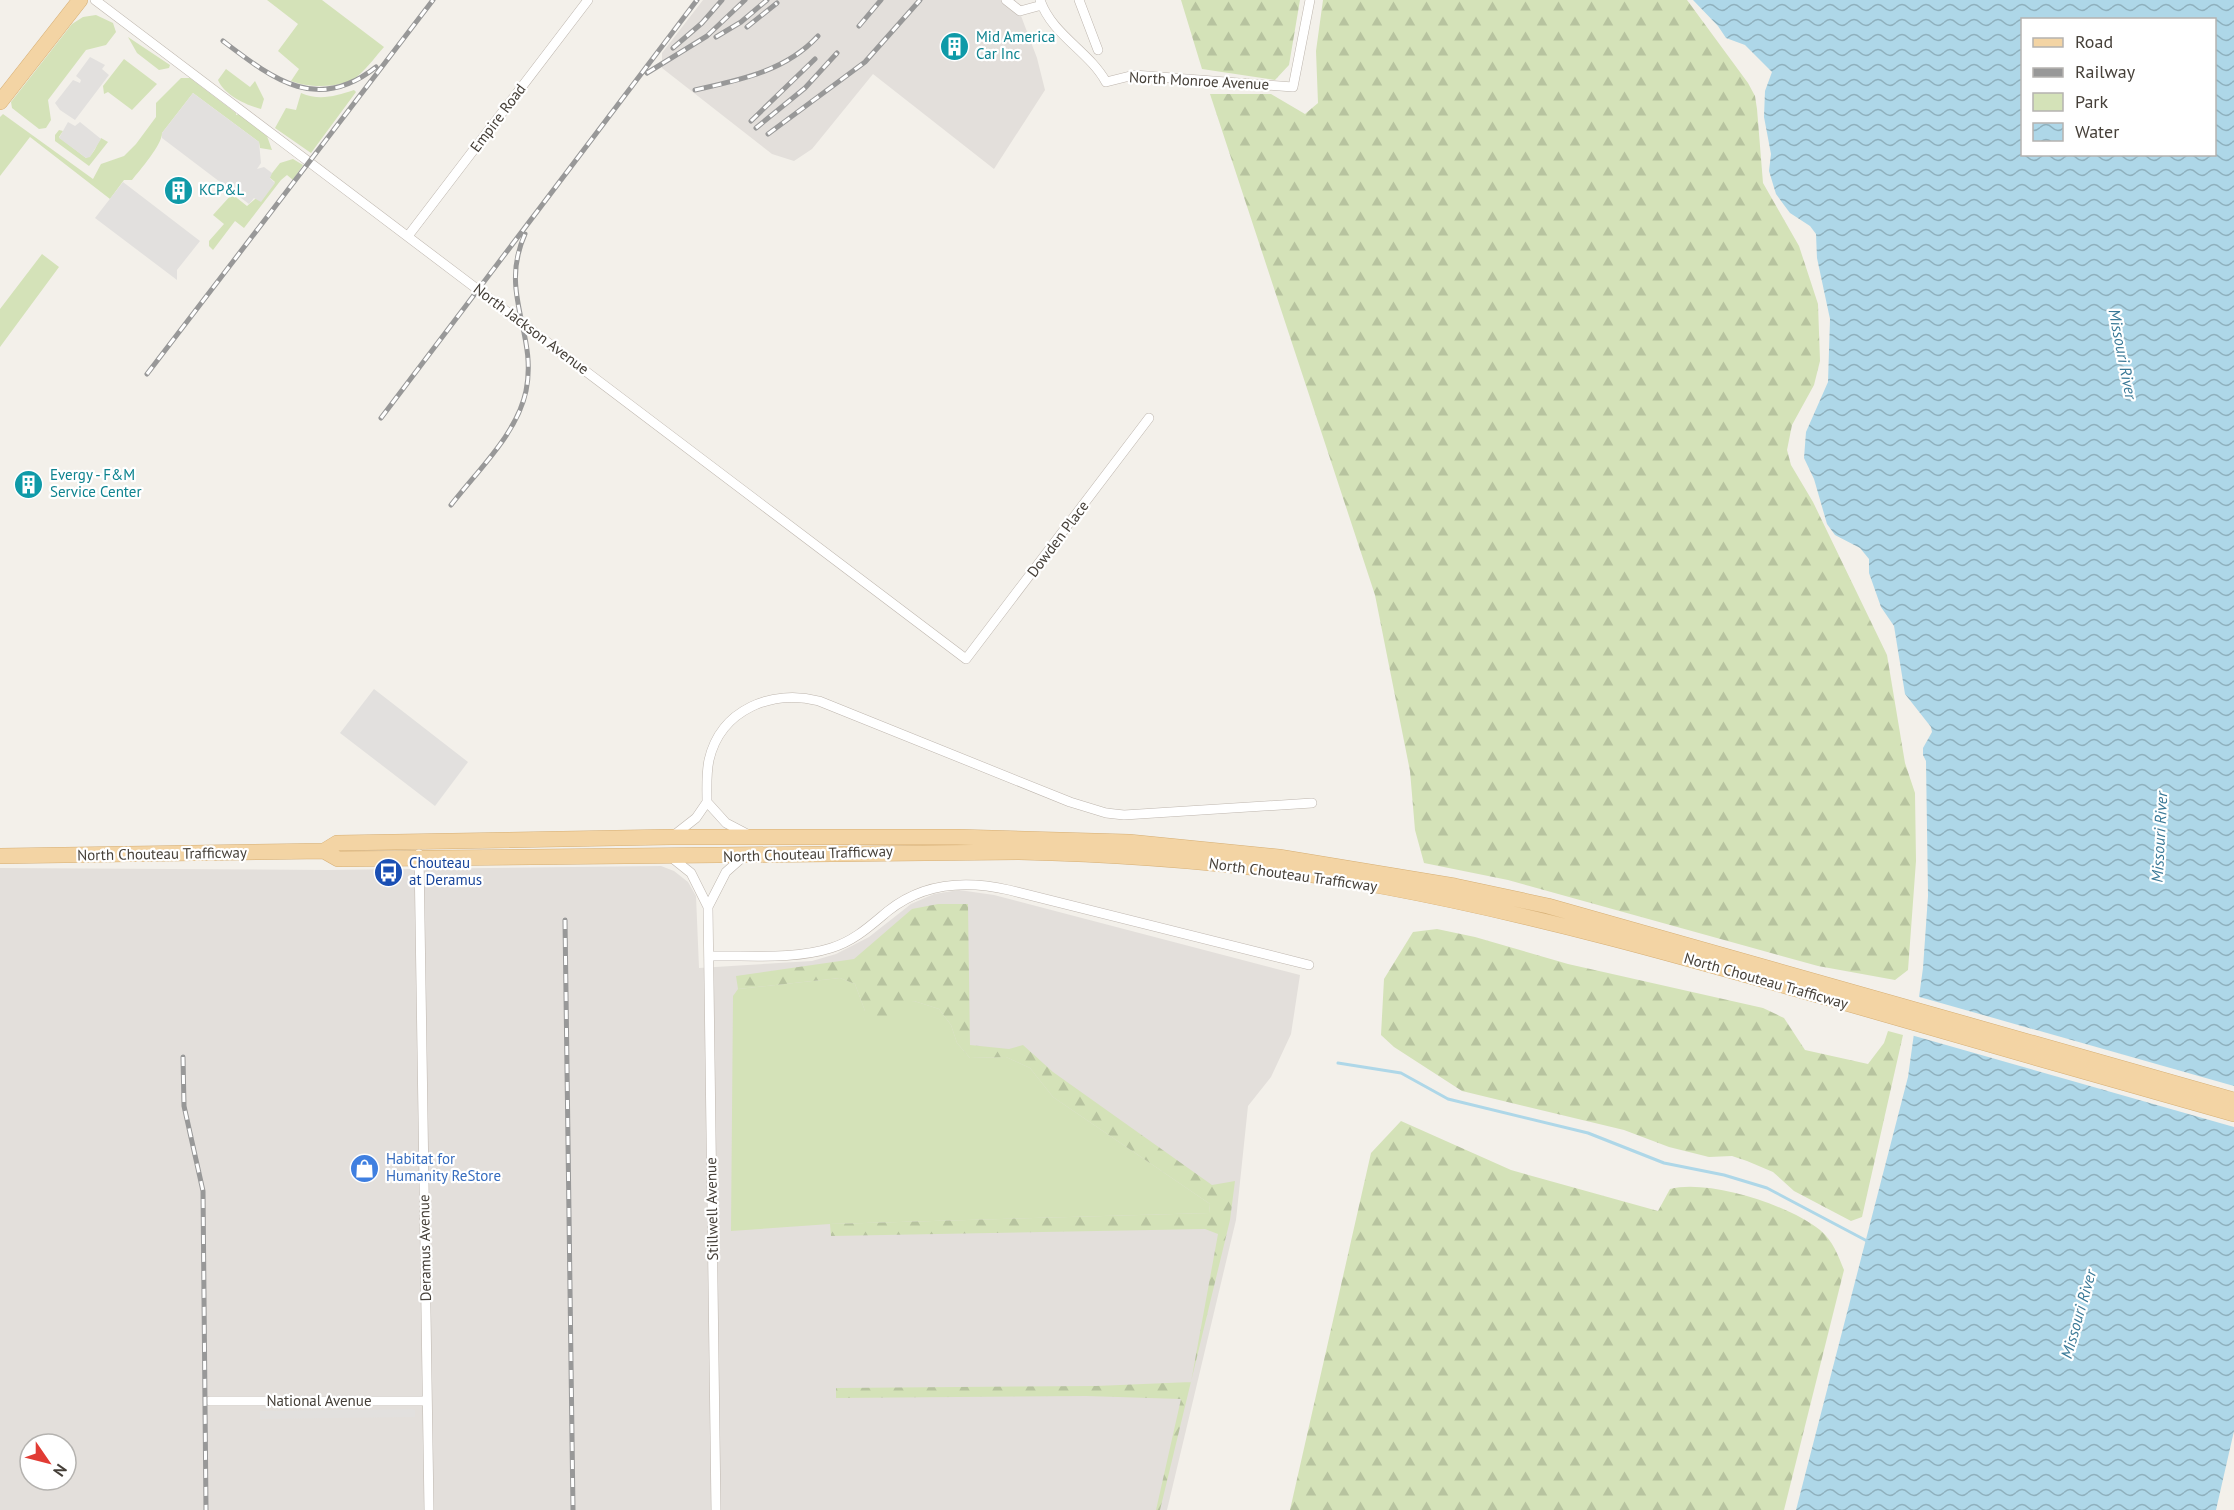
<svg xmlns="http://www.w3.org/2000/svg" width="2234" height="1510" font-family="'PT Sans',sans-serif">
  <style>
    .industrial { fill: #e3dfdb; fill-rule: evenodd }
    .green { fill: #d4e2b8 }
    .forest { fill: url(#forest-firs) }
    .parking { fill: #e2e0de }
    .water { fill: url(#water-waves); fill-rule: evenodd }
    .pier { fill: #f3f0ea }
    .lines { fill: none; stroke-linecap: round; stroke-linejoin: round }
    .stream { stroke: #aed7e8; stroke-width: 3 }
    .street-casing { stroke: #beb6ae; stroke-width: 10 }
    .primary-casing { stroke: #d6af75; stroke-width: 16 }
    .street { stroke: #fff; stroke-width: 9 }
    .primary { stroke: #f3d4a4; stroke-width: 15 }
    .rail-casing { stroke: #989898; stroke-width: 5 }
    .rail { stroke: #fff; stroke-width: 3; stroke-dasharray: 9; stroke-linecap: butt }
    .labels { text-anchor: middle; stroke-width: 4.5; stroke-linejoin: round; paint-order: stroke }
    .culture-label { font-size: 15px; fill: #0d838f; stroke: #fff; text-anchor: start }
    .street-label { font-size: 15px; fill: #464039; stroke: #fff }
    .transit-label { font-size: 15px; fill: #164399; stroke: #fff; text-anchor: start }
    .shop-label { font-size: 15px; fill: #366cbe; stroke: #fff; text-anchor: start }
    .water-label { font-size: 16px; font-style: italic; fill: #3a7997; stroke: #fff }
  </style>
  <defs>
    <pattern id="forest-firs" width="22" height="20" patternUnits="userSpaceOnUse" patternTransform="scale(1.5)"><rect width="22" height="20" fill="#d4e2b8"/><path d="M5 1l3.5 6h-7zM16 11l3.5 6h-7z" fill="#b7c39f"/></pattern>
    <pattern id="water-waves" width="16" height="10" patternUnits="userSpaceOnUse" patternTransform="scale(1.5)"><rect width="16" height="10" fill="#aed7e8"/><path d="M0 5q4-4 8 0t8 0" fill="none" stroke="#8fb0bd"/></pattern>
  </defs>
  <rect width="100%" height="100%" fill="#f3f0ea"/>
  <path class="industrial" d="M703,0H1015L1037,58L1045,90L994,169L873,74L812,149L794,161L772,154L662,68V53Z
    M661,866L674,871L688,882L696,896L699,968L812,961L836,954L869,937L911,904L934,894L959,890L994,895L1300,975L1291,1034L1271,1077L1248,1106L1236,1220L1167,1510H0V868L328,870ZM30,1444H66V1480H30Z"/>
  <path class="green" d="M267,0H322L384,47C376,56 368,67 359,75C344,89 308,88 291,81L299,69L278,51L298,24Z
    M96,15L113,23L116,32L106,45L86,50L48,100L51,120L46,128L39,129L12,108L11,102L72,24L83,17Z
    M128,37L170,65L169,68L159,70L137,53Z
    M124,59L157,84L132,110L108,92L104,94L103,86Z
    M226,69L250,87L255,81L264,99L261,109C246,105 224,95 218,80Z
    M181,78H190L236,113V115L239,114L267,136L272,150L260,148L259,142L193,93L162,133C162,145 140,170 132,180H124L110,199L30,137L0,176V117L3,114L93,179L101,164L124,156L136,144L156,117V103Z
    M354,90L356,92L311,153L275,128L286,108L296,110L301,93C320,101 335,96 354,90Z
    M59,130L63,131L59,137L86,158C96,153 95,146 101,138L108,142L89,166L55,141V135Z
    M293,159L303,165L293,180L287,175L281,180L244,228L235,221L213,250L209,246V241L224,224L213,215L232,194L247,206L275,182L269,177L280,163Z
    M42,254L59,267L0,347V309Z
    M840,978L855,984L865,1011L914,1001L939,1009L951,1025L957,1043L970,1058L1006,1057L1030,1068L1053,1097L1210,1204L1209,1213L830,1224L731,1231L733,996L738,989Z"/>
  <path class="forest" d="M1181,0H1300L1289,65L1275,80L1202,69Z
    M1323,0H1687L1748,83L1755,96L1757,109L1763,183L1799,246L1818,304L1820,361L1814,385L1792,425L1787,450L1791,465L1813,502L1887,655L1905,763L1915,793L1916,861L1908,970L1895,980L1818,966L1508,880L1424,863L1415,830L1410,771L1375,595L1210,94H1271L1305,114L1318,103L1316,51Z
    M938,904H968L970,1045L1009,1049L1023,1045L1053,1072L1212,1185L1235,1181L1230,1220L1160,1510H1156L1181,1399L1086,1396L836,1398V1388L1096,1386L1191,1382L1218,1234L1205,1229L831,1236L830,1224L1209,1213L1210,1204L1053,1097L1030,1068L1006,1057L970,1058L957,1043L951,1025L939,1009L914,1001L879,1021L865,1011L855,984L840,978L738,989L736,976L854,959L912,909Z
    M1437,929L1475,937L1568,964L1763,1008L1784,1018L1805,1050L1868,1064L1884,1043L1888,1031L1903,1035L1862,1217L1851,1221L1794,1191L1773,1172L1747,1161L1732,1156L1709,1157L1669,1147L1624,1130L1462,1091L1394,1047L1381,1035L1384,979L1413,932Z
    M1401,1121L1511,1170L1658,1211L1670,1189C1709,1179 1789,1205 1820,1230C1833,1241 1838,1255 1844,1270L1784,1510H1290L1371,1153Z"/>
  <path class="parking" d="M90,57L105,65L102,69L109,75L75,120L60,110L55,103L73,80L80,83L81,80L76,76Z
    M193,93L259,142L261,163L257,169L264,167L272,173L270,178L275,183L261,202L254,198L249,204L162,138V133Z
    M68,122L75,126L80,122L101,139L90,157L86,158L59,138Z
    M123,182L200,241L177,270V280L95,218Z
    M374,689L468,762L435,806L340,733Z
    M412,1409L415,1410V1417L260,1419V1411Z"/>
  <path class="water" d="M1693,0H2234V1431L2216,1510H1796L1908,1077L1923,968L1928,896L1926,761L1923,755V748L1932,732L1931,727L1905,694L1894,626L1881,607L1869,573V559L1860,548L1835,535L1827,524L1814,479L1804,458L1806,432L1828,382L1830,319L1817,258L1816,234L1810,226L1790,213L1784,205L1776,194L1769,171L1771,154L1764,117L1765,91L1772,72L1745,45L1726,38L1718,26ZM2022,20H2214V154H2022Z"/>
  <path class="pier" d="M1916,996L2234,1086V1127L1911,1035Z"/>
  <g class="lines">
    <path class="stream" d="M1338,1063L1401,1073L1448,1099L1588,1133L1664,1163L1724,1175L1767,1188L1869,1242"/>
    <defs>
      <path id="street" d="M95,0L966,659L1149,418
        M1006,0L1020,11L1042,5
        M1040,0C1052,35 1089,51 1106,82L1134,75L1293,87L1310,0
        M1079,0L1098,50
        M408,236L588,0
        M747,834L726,823L707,802C707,788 706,774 709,760C721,709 772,689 819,701L1070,802L1106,813L1124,815L1312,803
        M673,836L696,818L707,802
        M419,854L429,1510
        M671,857L691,873L708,907L716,1510
        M708,907L726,872L744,856
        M709,956C748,955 793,960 831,948C854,941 870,926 888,911C924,882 966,880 1009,890L1309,965
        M210,1401H427"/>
      <path id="primary" d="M0,102L80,0
        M324,851L338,859L1019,852C1142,855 1265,865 1386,887C1541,916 1691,959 1842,1002C1973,1040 2103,1077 2234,1114
        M0,856L324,851L337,843L671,837H957L1129,842L1279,857L1455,886L1548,906L2234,1100"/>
    </defs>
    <use href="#street" class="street-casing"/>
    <use href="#primary" class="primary-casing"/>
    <use href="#street" class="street"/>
    <use href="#primary" class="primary"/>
    <defs>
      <path id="rail" d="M859,26L881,0
        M747,27L777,3
        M716,37L741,22L767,0
        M223,41C273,79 317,114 376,67
        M673,48L702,23L722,0
        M647,73L707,36L745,0
        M695,90C740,80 786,71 818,36
        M751,121L815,59
        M756,128L805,88L837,53
        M768,134L865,62L920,0
        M147,374L433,0
        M381,418L697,0
        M451,505C477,471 517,434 526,391C538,333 498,294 525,234
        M565,920L573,1510
        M183,1057L184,1106L203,1191L206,1510"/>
    </defs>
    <use href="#rail" class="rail-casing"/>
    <use href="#rail" class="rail"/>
  </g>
  <defs>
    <symbol id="building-disc" viewBox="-11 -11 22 22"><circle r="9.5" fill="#0f9aa8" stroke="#fff"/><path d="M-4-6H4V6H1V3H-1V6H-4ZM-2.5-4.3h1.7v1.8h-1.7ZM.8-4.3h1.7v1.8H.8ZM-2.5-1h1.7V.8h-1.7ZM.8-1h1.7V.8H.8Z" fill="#fff"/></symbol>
    <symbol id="bus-disc" viewBox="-11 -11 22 22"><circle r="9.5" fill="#1a4fb4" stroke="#fff"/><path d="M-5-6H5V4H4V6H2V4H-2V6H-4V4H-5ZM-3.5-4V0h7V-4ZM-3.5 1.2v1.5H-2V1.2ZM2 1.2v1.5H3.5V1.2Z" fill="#fff"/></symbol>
    <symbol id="shop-disc" viewBox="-11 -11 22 22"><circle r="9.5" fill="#3f7fe0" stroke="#fff"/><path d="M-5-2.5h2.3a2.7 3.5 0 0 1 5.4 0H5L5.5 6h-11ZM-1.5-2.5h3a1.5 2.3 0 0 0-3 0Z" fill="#fff"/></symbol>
  </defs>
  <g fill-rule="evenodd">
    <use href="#building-disc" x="938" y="30" width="33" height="33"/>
    <use href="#building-disc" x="162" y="174" width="33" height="33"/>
    <use href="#building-disc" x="12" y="468" width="33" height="33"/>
    <use href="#bus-disc" x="372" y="856" width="33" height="33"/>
    <use href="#shop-disc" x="348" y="1152" width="33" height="33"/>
  </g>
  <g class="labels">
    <g class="culture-label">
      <text x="976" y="42">Mid America<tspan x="976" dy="17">Car Inc</tspan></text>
      <text x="199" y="195">KCP&amp;L</text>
      <text x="50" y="480">Evergy - F&amp;M<tspan x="50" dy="17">Service Center</tspan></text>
    </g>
    <g class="street-label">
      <text transform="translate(1199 81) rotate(3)" y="5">North Monroe Avenue</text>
      <text transform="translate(498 118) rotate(-53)" y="5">Empire Road</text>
      <text transform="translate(531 329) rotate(37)" y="5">North Jackson Avenue</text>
      <text transform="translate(1058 539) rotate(-53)" y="5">Dowden Place</text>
      <text transform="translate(162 854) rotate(-1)" y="5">North Chouteau Trafficway</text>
      <text transform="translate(808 854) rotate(-2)" y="5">North Chouteau Trafficway</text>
      <text transform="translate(1293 875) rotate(8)" y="5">North Chouteau Trafficway</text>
      <text transform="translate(1766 981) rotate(16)" y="5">North Chouteau Trafficway</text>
      <text transform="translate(712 1209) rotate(-91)" y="5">Stillwell Avenue</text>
      <text transform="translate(425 1248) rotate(-91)" y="5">Deramus Avenue</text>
      <text x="319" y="1406">National Avenue</text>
    </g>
    <g class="transit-label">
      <text x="409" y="868">Chouteau<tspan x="409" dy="17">at Deramus</tspan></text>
    </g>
    <g class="shop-label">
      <text x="386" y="1164">Habitat for<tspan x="386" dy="17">Humanity ReStore</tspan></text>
    </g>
    <g class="water-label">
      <text transform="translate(2123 354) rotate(79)" y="6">Missouri River</text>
      <text transform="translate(2159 837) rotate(-87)" y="6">Missouri River</text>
      <text transform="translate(2078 1314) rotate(-74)" y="6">Missouri River</text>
    </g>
  </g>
  <rect x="2021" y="18" width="195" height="138" fill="#ffffff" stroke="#b5b3b0" stroke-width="1.5"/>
  <rect x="2033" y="38" width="30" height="9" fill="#f3d4a4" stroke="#b5b3b0" stroke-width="1.5"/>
  <text x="2075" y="48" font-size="18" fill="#464039">Road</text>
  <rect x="2033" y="68" width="30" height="9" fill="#989898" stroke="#b5b3b0" stroke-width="1.5"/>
  <text x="2075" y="78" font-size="18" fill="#464039">Railway</text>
  <rect x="2033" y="93" width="30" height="18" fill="#d4e2b8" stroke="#b5b3b0" stroke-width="1.5"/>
  <text x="2075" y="108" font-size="18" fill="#464039">Park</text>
  <rect x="2033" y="123" width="30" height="18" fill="url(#water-waves)" stroke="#b5b3b0" stroke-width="1.5"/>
  <text x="2075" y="138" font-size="18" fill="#464039">Water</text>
  <g transform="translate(48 1462) rotate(125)"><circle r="28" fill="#ffffff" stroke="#b5b3b0" stroke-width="1.5"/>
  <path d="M0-4.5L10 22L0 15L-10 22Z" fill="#e13b34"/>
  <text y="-9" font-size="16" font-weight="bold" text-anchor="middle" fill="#464039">N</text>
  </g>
</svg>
